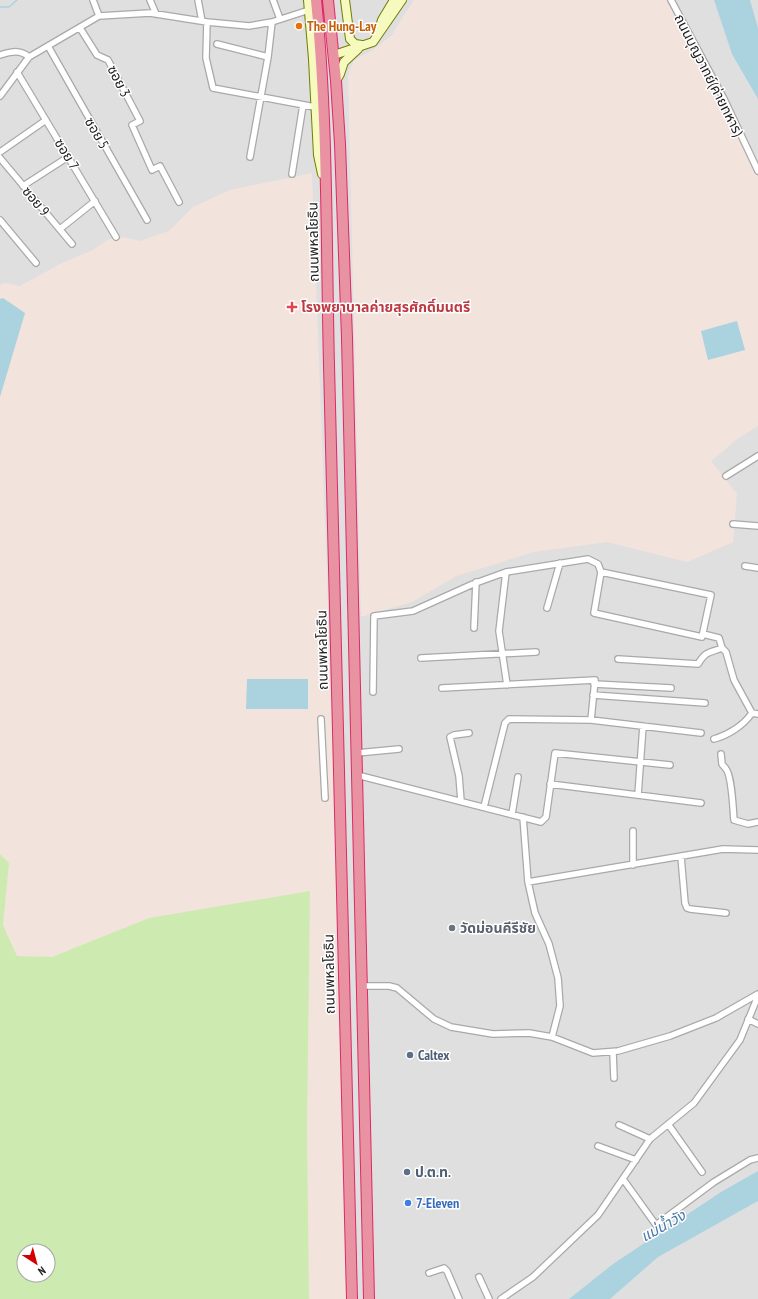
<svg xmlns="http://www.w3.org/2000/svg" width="758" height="1299" font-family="'PT Sans Narrow','Noto Sans Thai',sans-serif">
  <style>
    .residential { fill: #e0dfdf }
    .military { fill: #f3e3dd; fill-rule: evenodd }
    .grass { fill: #cdebb0; fill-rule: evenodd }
    .water { fill: #aad3df }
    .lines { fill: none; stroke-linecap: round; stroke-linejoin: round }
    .stream { stroke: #aad3df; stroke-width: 1.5 }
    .street-casing { stroke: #a9a9a9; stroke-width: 8 }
    .secondary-casing { stroke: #707d05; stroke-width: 10 }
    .highway-casing { stroke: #dc2a67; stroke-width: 12 }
    .street { stroke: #fff; stroke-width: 5.5 }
    .secondary { stroke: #f7fabf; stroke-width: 8 }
    .highway { stroke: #e892a2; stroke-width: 10 }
    .food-dot { fill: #e8710a; stroke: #fff; stroke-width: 1.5 }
    .health-dot { fill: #e0444e; stroke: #fff; stroke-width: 1.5 }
    .worship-dot { fill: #6b7280; stroke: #fff; stroke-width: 1.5 }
    .service-dot { fill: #5c6f8a; stroke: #fff; stroke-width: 1.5 }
    .shop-dot { fill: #3f7fe0; stroke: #fff; stroke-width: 1.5 }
    .labels { text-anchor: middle; stroke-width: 3; stroke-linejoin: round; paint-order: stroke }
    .food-label { font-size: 14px; font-weight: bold; fill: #c56008; stroke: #fff; text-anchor: start }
    .street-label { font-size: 14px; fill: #222; stroke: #fff }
    .health-label { font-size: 14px; font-weight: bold; fill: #be3a42; stroke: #fff; text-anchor: start }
    .worship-label { font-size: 14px; font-weight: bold; fill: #5b616d; stroke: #fff; text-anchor: start }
    .service-label { font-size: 14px; font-weight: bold; fill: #4e5e75; stroke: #fff; text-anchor: start }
    .shop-label { font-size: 14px; font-weight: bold; fill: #366cbe; stroke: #fff; text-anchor: start }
    .water-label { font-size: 15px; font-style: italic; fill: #4a7aab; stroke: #fff }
  </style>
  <rect width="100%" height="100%" fill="#f2efe9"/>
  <path class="residential" d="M0,0H758V1299H314L0,556Z"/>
  <path class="military" d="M414,0H671L758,171V426L737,439L711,461L737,494L733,542L687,562L607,542L534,552L456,576L412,602L361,617L348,75L354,60L370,52L391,36Z
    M312,173L329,631L350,1299H0V285L5,283L20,286L62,263L93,250L109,239L122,237L140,241L169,231L193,207L230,190ZM24,1251H48V1275H24Z"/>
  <path class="grass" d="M0,854L9,863L3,925L17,956L52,957L149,918L310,891L307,1129L309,1299H0ZM24,1251H48V1275H24Z"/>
  <path class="water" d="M714,0H750L758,28V99L732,54Z
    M3,298L25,313L0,397V299Z
    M737,321L745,350L708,360L701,331Z
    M247,679H308V709H246Z
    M758,1171V1201L658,1257L610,1299H569L613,1264L721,1192Z"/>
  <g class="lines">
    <path class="stream" d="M0,7H9L17,0"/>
    <defs>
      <path id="street" d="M93,0L99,16
        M150,0L156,14
        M198,0L202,21
        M273,0L280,19
        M671,0L724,99L758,171
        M207,22L206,58L213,88L315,107
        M80,28L97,55L108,60L140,121L132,125L152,170L160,166L179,202
        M217,44L268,57
        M48,46L147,220
        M0,55C11,52 19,49 29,57
        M17,72L116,237
        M0,96L29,57L99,16L150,13L207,22L249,26L272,22L309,10
        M0,152L46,120
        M250,157L268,57L272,22
        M0,158L72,244
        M292,174L303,105
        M23,186L68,157
        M0,220L36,263
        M60,229L95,201
        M726,476L758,456
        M733,524L758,526
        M745,566L758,568
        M506,572L499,631L507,685
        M547,608L560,563
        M474,628L476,582
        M703,634L719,638L722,648L726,652L734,680L752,713L758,714
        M421,658L536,652
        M618,659L698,664C706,651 709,653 722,648
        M594,684L671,688
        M442,688L595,680L591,720
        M373,692L374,616L413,611L473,584L506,572L588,559L598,564L601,572L594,613L702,637L711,595L601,572
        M593,695L705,703
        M321,719L325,798
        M714,739C728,735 743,726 752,713
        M357,753L399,749
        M721,754L722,764C723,766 725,767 726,769C732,776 733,810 734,820L748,824L758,822
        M357,775L541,822L546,817L555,753L670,765
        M550,784L701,803
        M638,795L643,726
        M461,801L459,776L450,737L454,735L469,733
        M484,807L505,723L509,719L591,720L701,733
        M512,814L518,777
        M523,817L528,882L535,913L549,944L558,978L560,1006L552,1037
        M681,857L685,903L687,908L690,909L726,913
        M633,865V831
        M528,882L723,849L758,850
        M362,986H389L397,988L434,1019L451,1027L493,1034L529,1033L552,1037L593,1053L618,1051L670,1036L716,1018L758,994
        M748,1019L758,1024
        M613,1052L614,1078
        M668,1124L702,1172
        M619,1125L650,1139
        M598,1146L636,1160
        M623,1179L656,1225L714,1182L750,1160L758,1158
        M429,1273L444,1268L447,1271L459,1299
        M479,1277L489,1299
        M501,1299L533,1277L598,1215L650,1139L694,1103L740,1040L758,996"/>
      <path id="secondary" d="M308,0L313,59L318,155L322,174
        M345,0L350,39L355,44L362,45
        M379,30L382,20L394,0
        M334,55L373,42L402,0
        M336,81L340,74L344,62L358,49"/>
      <path id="highway" d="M316,0C328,121 326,243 329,365C337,677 344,988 352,1299
        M328,0L336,81L340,144L347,338L369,1299"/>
    </defs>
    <use href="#street" class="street-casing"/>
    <use href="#secondary" class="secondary-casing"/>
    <use href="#highway" class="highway-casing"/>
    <use href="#street" class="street"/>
    <use href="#secondary" class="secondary"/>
    <use href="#highway" class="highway"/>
  </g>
  <circle class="food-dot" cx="299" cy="26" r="4"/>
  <path class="health-dot" d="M290 301h4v4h4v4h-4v4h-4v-4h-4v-4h4z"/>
  <circle class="worship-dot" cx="452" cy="928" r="4"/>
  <g class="service-dot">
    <circle cx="410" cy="1055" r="4"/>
    <circle cx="407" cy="1172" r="4"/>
  </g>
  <circle class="shop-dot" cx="408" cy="1203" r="4"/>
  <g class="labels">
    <g class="food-label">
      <text x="307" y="31">The Hung-Lay</text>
    </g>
    <g class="street-label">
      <text transform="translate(709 75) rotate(63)" y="5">ถนนบุญวาทย์(ค่ายทหาร)</text>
      <text transform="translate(119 81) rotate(63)" y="5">ซอย 3</text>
      <text transform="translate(97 133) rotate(60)" y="5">ซอย 5</text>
      <text transform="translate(67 154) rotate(59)" y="5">ซอย 7</text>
      <text transform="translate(36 201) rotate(50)" y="5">ซอย 9</text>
      <text transform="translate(313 242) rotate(-91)" y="5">ถนนพหลโยธิน</text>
      <text transform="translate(322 650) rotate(-91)" y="5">ถนนพหลโยธิน</text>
      <text transform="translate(329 974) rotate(-91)" y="5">ถนนพหลโยธิน</text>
    </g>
    <g class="health-label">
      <text x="301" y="312">โรงพยาบาลค่ายสุรศักดิ์มนตรี</text>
    </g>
    <g class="worship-label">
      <text x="460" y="933">วัดม่อนคีรีชัย</text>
    </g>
    <g class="service-label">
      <text x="418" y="1060">Caltex</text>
      <text x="415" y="1177">ป.ต.ท.</text>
    </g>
    <g class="shop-label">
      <text x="416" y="1208">7-Eleven</text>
    </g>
    <g class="water-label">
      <text transform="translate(663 1226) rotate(-29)" y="5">แม่น้ำวัง</text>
    </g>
  </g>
  <g transform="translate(36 1263) rotate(144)"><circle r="19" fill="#ffffff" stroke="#a7a7a7"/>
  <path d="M0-3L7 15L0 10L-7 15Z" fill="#d40000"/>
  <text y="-6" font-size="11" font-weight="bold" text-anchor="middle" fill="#222222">N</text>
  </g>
</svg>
